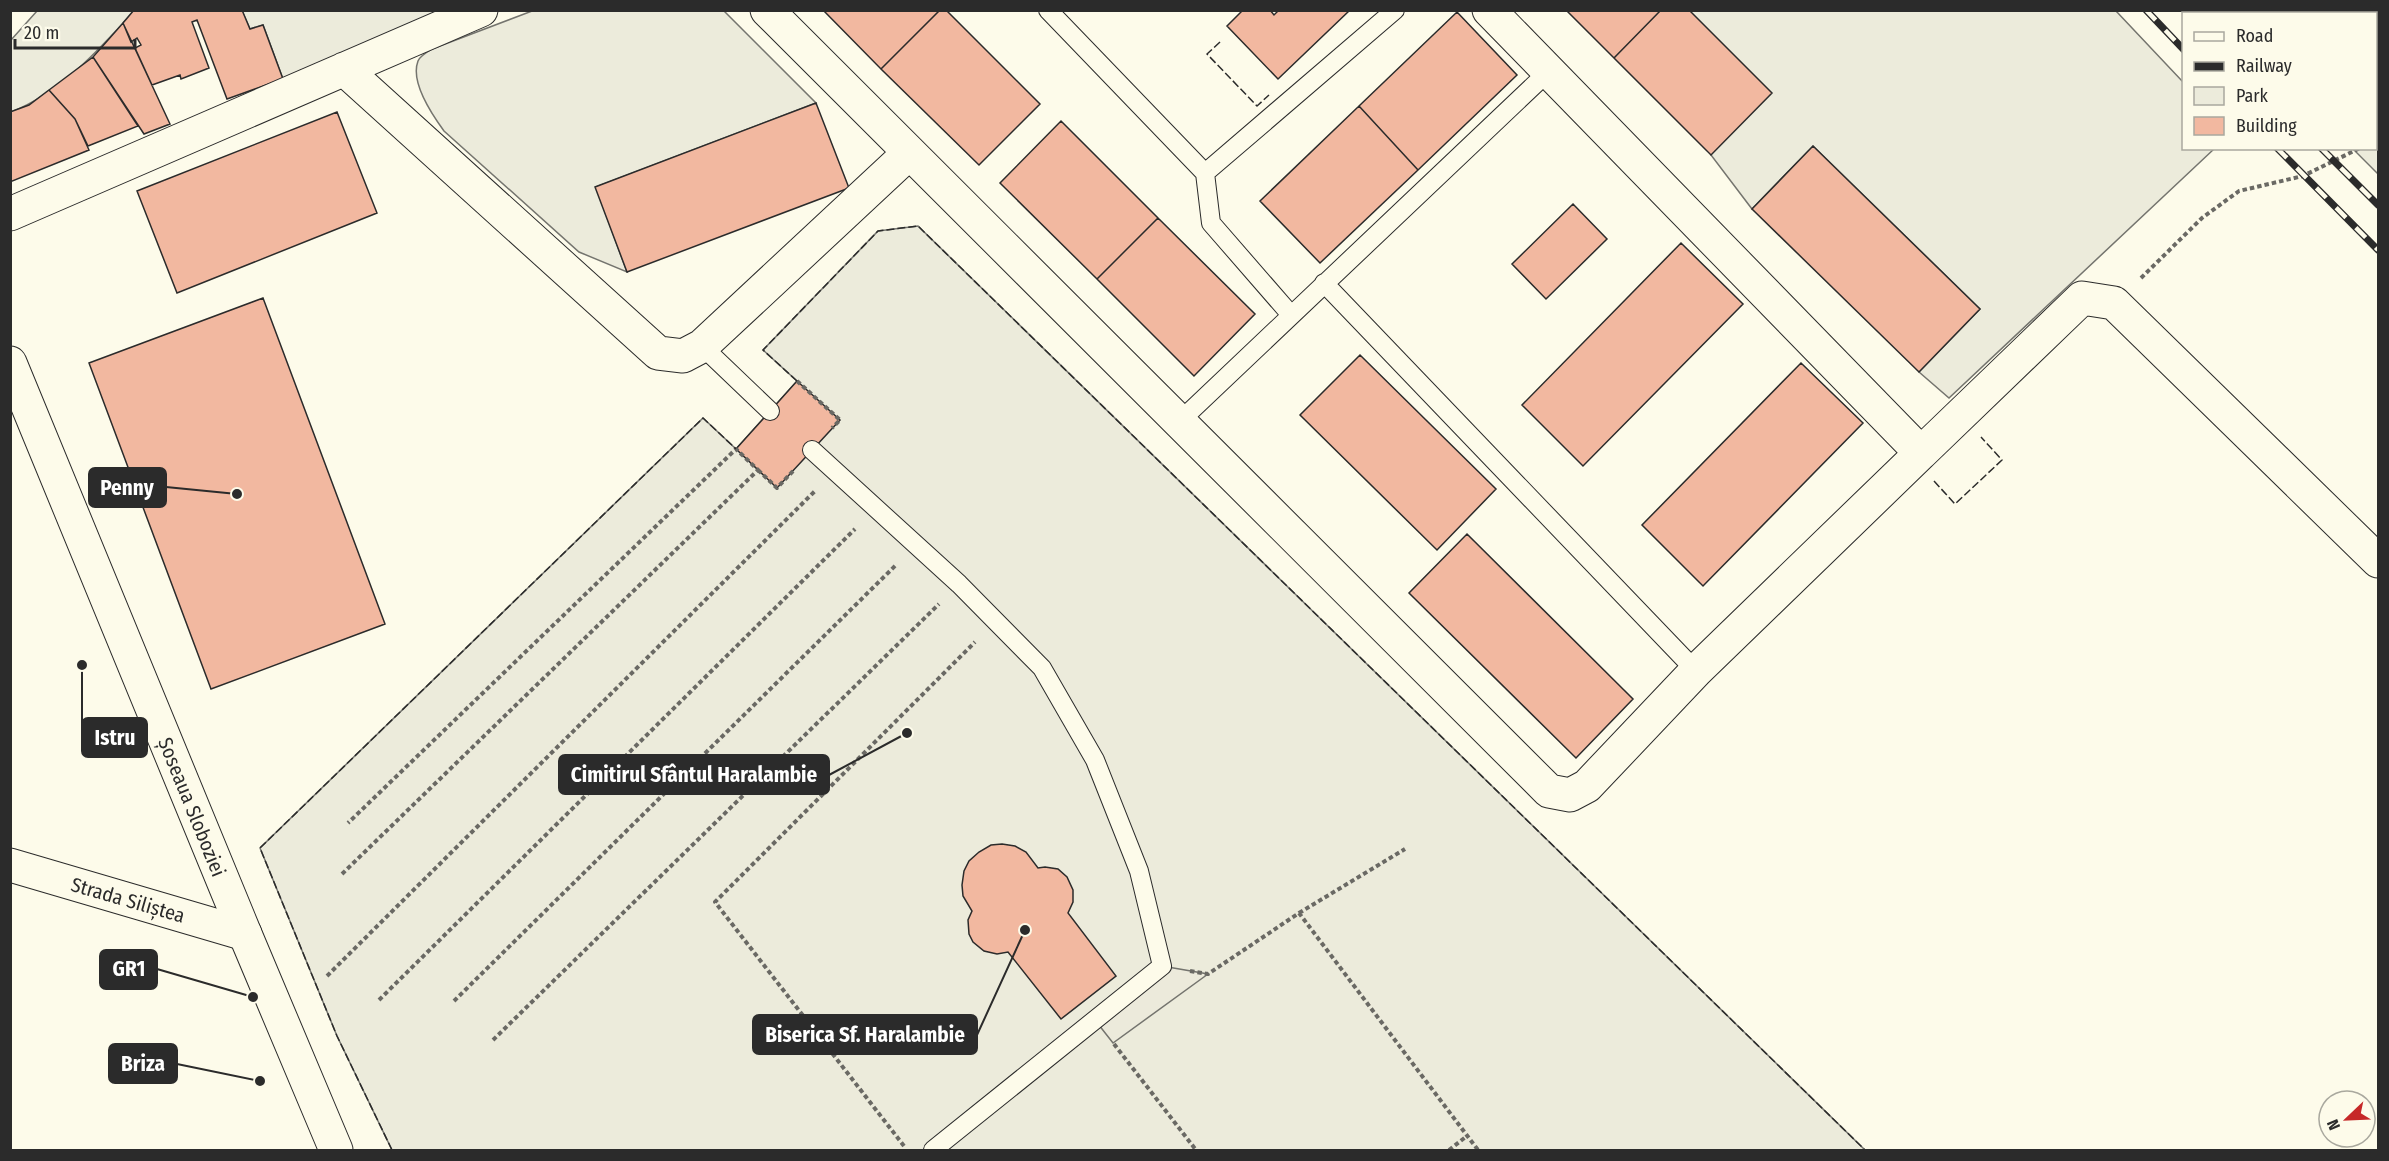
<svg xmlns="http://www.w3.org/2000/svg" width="2389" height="1161" font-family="'Fira Sans Condensed',sans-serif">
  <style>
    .green { fill: #ecebdb; stroke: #74746e; stroke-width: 1.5 }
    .parking { fill: #eceadb; stroke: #74746e; stroke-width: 1.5 }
    .building { fill: #f2b8a0; stroke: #2b2b2b; stroke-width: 1.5 }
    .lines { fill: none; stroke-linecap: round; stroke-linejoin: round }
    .lane-casing { stroke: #2b2b2b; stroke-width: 20 }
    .street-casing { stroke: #2b2b2b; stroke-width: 35 }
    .primary-casing { stroke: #2b2b2b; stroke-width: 35 }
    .path { stroke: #6a6964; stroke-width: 4; stroke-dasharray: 4.5 3; stroke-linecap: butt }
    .lane { stroke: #fdfbea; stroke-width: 18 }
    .street { stroke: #fdfbea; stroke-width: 33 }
    .primary { stroke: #fdfbea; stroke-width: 33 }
    .rail-casing { stroke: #2b2b2b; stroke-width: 7 }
    .rail { stroke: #fdfbea; stroke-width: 4.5; stroke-dasharray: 14; stroke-linecap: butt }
    .fence { stroke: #2b2b2b; stroke-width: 1.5; stroke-dasharray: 8 3; stroke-linecap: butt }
    .labels { text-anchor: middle; stroke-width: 4.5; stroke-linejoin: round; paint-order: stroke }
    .street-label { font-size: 20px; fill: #2b2b2b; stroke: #fdfbea }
    .leader { fill: none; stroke: #2b2b2b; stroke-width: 2 }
    .callout-dot { fill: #2b2b2b; stroke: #fdfbea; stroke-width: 2 }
    .callout { fill: #2b2b2b; stroke: #2b2b2b; stroke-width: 2 }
    .callout-label { font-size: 21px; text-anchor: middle; font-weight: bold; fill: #fff }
  </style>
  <rect width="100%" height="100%" fill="#fdfbea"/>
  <path class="green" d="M37,11H134C99,50 60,93 11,112V40Z
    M242,11H450L283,79L263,25L250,29Z
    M532,11H724L816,103L596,187L627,272L579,252L444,131C433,116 410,82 418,61C420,56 427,52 432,49Z
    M1689,11H2116L2183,82L2184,148L2214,149L1949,398L1919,372L1980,309L1813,146L1752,209L1711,155Z
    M2216,11H2378V174L2353,149L2376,148V14H2219Z
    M918,226L1865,1150H392L337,1036L260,848L703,418L736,449L797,381L763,350L878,231Z"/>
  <path class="parking" d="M1162,966L1208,974L1113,1043L1095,1020Z"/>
  <path class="building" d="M134,10H242L250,29L263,25L283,79L227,99L197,20L192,22L209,68L181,79L180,75L152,85L135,48L141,45L137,38L131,42L123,23Z
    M823,10H940L881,69Z
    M940,10H946L1040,104L979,165L881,69Z
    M1243,10H1270L1274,15L1279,10H1350L1278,79L1227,26Z
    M1566,10H1661L1614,58Z
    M1661,10H1689L1772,93L1711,155L1614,58Z
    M1457,12L1517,75L1418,170L1359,106Z
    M123,23L170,124L144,134L93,57Z
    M93,57L138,126L88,146L75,119L49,90Z
    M49,90L75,119L89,150L10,182V112L29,105Z
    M816,103L849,188L627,272L595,187Z
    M1359,106L1418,170L1320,263L1260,201Z
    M337,112L377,213L177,293L137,191Z
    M1061,121L1158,218L1097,279L1000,183Z
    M1813,146L1980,309L1919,372L1752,209Z
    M1573,204L1607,239L1546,299L1512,264Z
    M1158,218L1255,314L1194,376L1097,279Z
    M1681,243L1743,304L1583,466L1522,405Z
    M263,298L385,624L211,689L89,363Z
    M1360,355L1496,489L1437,550L1300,415Z
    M1801,363L1863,423L1703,586L1642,525Z
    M797,381L840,420L777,488L736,449Z
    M1467,534L1633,699L1576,758L1409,593Z
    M1002,844L1015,846L1026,852L1038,868L1045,867L1058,869L1067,877L1073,890V902L1068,913L1116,976L1061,1019L1008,952L997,954L984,951L973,942L969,934L968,920L972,911L963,896L962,885L964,871L969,861L979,852L991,845Z"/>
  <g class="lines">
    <defs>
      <path id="lane" d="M1048,10L1205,173L1211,223L1291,315
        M1205,173L1395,10
        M1324,283L1696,671
        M702,346L770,411
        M1179,422L1549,71
        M812,450L959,584L1042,668L1095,760L1139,871L1162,966L933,1150"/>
      <path id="street" d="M767,10L1549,791L1570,795L1587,786L1696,671L1921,453
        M1489,10L1921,453L2082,298L2114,303L2378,561
        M344,69L658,353L683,356L702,346L908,154
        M10,214L481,10
        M10,865L245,934"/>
      <path id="primary" d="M10,363L245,934L336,1150"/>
    </defs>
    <use href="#lane" class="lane-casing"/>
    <use href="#street" class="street-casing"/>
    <use href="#primary" class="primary-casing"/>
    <path class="path" d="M2376,142L2378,141
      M2141,278L2202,218L2239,191L2303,176L2360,148
      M797,381L840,420L832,428
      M758,470L777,488L793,471
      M342,874L758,470L736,449L348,823
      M1299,913L1405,849
      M1190,971L1208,974L1299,913L1478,1150
      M327,976L815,491
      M379,1000L855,529
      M454,1001L896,565
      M493,1040L939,604
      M1114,1044L1196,1150
      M904,1146L715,902L975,642
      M1449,1150L1467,1136"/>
    <use href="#lane" class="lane"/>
    <use href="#street" class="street"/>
    <use href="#primary" class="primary"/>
    <defs>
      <path id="rail" d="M2146,10L2184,50
        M2185,10L2188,14
        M2277,148L2378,250
        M2321,148L2378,205"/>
    </defs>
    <use href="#rail" class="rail-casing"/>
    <use href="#rail" class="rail"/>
    <path class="fence" d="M1220,42L1207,54L1257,106L1269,95
      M797,381L763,350L878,231L918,226L1865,1150
      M1934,481L1955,504L2002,460L1981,437
      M392,1150L337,1036L260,848L703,418L736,449"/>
  </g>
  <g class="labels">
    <g class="street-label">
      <text transform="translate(192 807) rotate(68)" y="7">Șoseaua Sloboziei</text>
      <text transform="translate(128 900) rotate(16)" y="7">Strada Siliștea</text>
    </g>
  </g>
  <path class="leader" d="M237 494L166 487M82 665L82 738M907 733L829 775M253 997L157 969M1025 930L977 1035M260 1081L177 1064"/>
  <g class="callout-dot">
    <circle cx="237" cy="494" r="6"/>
    <circle cx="82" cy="665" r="6"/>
    <circle cx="907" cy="733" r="6"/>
    <circle cx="253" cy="997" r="6"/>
    <circle cx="1025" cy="930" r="6"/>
    <circle cx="260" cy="1081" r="6"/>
  </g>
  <g class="callout">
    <rect x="89" y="468" width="77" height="39" rx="6"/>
    <rect x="82" y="718" width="65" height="39" rx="6"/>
    <rect x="559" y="755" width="270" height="39" rx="6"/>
    <rect x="100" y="950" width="57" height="39" rx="6"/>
    <rect x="753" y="1015" width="224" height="39" rx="6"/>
    <rect x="109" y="1044" width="68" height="39" rx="6"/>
  </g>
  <g class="callout-label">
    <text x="127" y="495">Penny</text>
    <text x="115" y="745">Istru</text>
    <text x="694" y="782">Cimitirul Sfântul Haralambie</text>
    <text x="129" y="976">GR1</text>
    <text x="865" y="1042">Biserica Sf. Haralambie</text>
    <text x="143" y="1071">Briza</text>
  </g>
  <rect width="2389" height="1161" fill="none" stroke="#2b2b2b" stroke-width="24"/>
  <rect x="2182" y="12" width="195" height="138" fill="#fdfbea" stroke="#a9a89e" stroke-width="1.5"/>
  <rect x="2194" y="32" width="30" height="9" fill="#fdfbea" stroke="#a9a89e" stroke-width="1.5"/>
  <text x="2236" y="42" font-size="18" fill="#2b2b2b">Road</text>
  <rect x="2194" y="62" width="30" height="9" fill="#2b2b2b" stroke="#a9a89e" stroke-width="1.5"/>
  <text x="2236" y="72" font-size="18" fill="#2b2b2b">Railway</text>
  <rect x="2194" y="87" width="30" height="18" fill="#ecebdb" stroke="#a9a89e" stroke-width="1.5"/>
  <text x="2236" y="102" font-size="18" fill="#2b2b2b">Park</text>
  <rect x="2194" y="117" width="30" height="18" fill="#f2b8a0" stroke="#a9a89e" stroke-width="1.5"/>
  <text x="2236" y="132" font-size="18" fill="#2b2b2b">Building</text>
  <g transform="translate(2347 1119) rotate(247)"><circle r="28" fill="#fdfbea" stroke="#a9a89e" stroke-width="1.5"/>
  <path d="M0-4.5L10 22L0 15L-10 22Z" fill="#c62828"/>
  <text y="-9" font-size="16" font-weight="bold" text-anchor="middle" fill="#2b2b2b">N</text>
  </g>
  <path d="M15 39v9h120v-9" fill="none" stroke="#2b2b2b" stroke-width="3"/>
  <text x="24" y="39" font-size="18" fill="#2b2b2b" stroke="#fdfbea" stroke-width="4.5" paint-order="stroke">20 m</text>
</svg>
